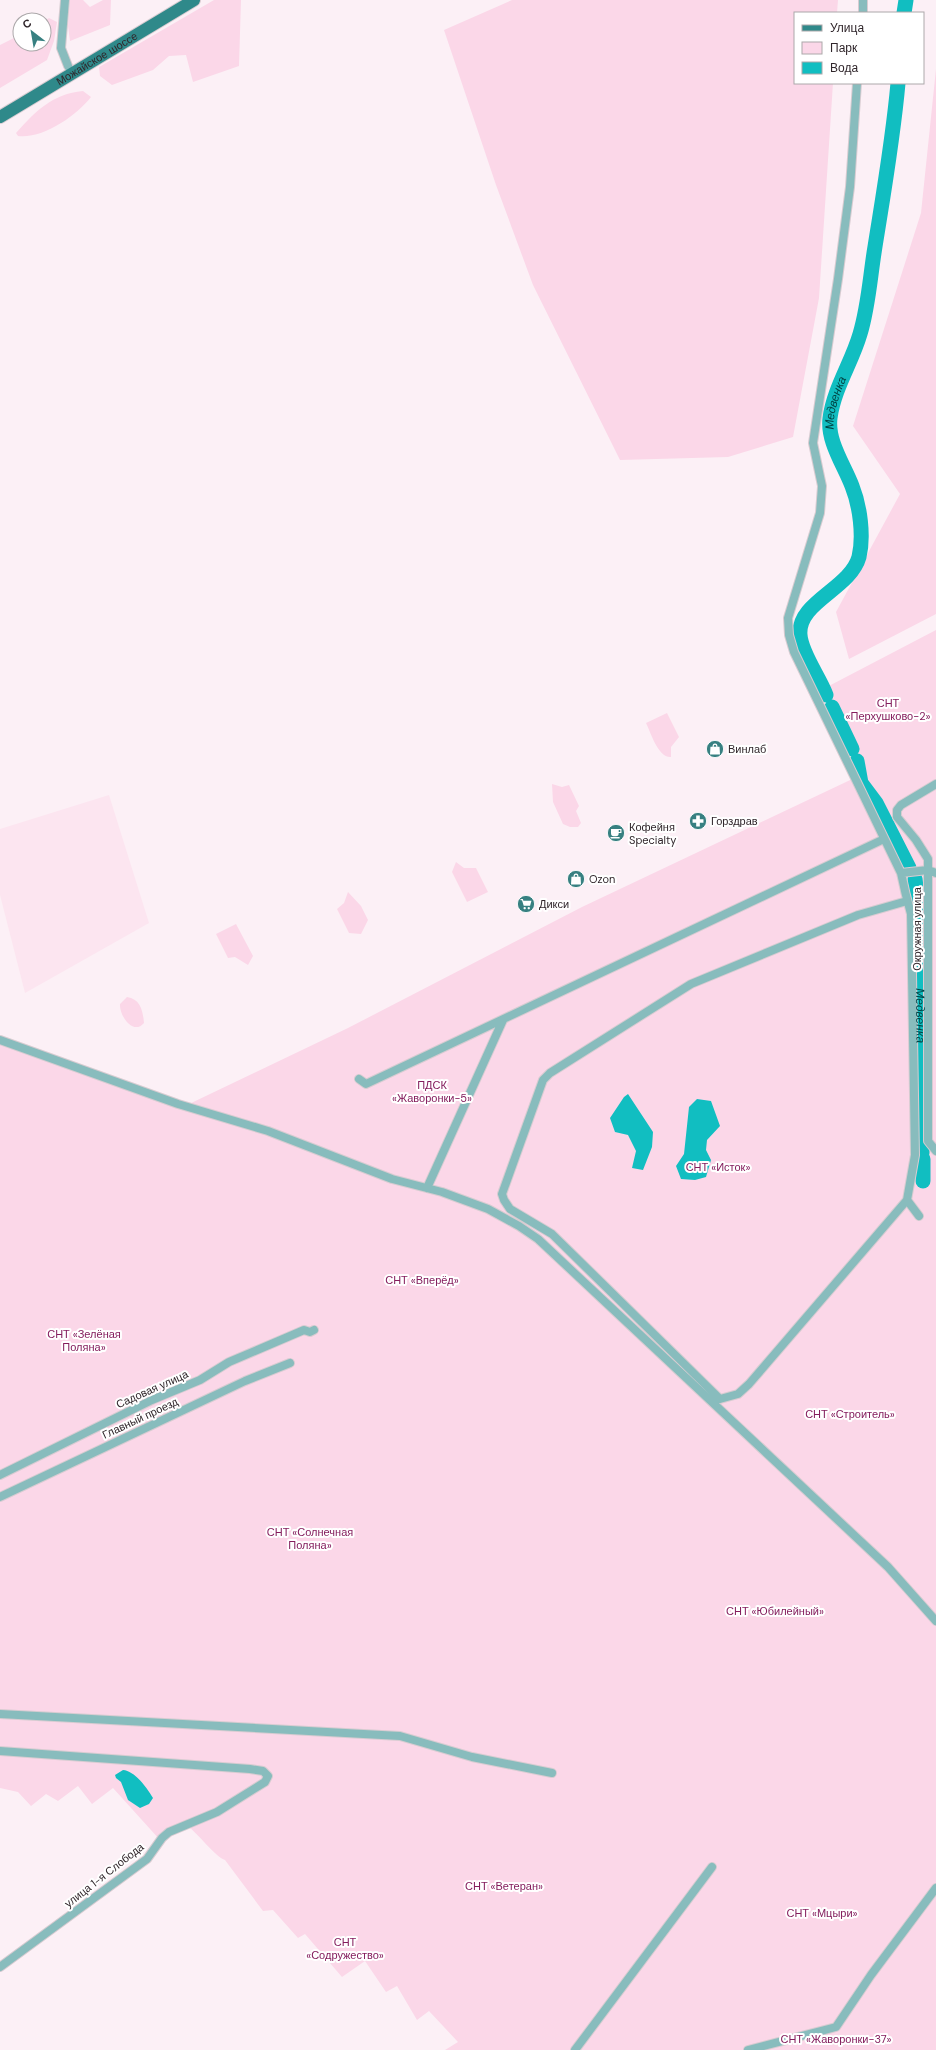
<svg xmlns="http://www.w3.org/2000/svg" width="936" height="2050" font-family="'DM Sans',sans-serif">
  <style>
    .built { fill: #fce5f0 }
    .green { fill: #fbd7e8 }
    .water { fill: #11bec1 }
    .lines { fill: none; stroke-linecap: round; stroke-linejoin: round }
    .river { stroke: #11bec1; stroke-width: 15 }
    .minor-casing { stroke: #d7ccd1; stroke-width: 10 }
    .primary-casing { stroke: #d7ccd1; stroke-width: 14 }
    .minor { stroke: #88bcbd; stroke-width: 8 }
    .primary { stroke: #2f898a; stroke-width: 12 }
    .labels { text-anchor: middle; stroke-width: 4; stroke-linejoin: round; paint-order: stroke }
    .street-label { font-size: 11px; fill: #30262b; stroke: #fff }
    .park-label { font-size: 11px; fill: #841d5d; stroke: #fff }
    .poi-label { font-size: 11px; fill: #30262b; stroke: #fff; text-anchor: start }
    .water-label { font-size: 12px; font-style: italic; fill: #004445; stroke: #fff }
  </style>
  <rect width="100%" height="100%" fill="#fcf0f6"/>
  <path class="built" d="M109,795L149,923L25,993L0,895V829Z"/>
  <path class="green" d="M70,0H83L90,7L103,0H111L110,25L70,41L68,26Z
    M214,0H241L239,66L193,82L186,55L169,56L153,70L112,85L100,76L99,67Z
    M512,0H838L837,13H795V83H833L819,298L793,437L728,457L620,460L533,285L496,185L444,30Z
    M49,18L57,22L54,41L47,60L0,88V45L20,35V44H44V21Z
    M936,69V614L849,659L836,612L900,494L853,426L921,213Z
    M83,91L91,97C76,116 43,139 18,136L16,133C36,111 52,94 83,91Z
    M936,630V2050H445L458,2042L429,2011L417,2020L397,1986L386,1992L365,1961L342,1977L305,1934L298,1938L273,1910L263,1911L225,1860C217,1858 196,1832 187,1825L160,1840L113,1788L92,1804L78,1786L58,1801L46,1794L31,1806L18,1792L0,1788V1036L187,1105L348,1028L582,907L865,773L825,688Z
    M667,713L679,737L671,747V757C658,758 651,733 646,723Z
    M552,784L562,787L569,785L579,806L576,811L581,823L578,827H570L563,824L553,802Z
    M456,862L464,868H476L488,892L467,902L452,872Z
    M348,892L361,906L368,920L361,934L349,933L337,909L344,903Z
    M236,924L253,956L248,965L235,957L228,958L216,934Z
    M127,997C141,999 143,1012 144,1023C133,1036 119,1015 120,1004Z"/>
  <path class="water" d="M628,1094L653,1132L652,1147L643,1170L632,1168L636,1151L628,1135L615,1132L610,1118L624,1097Z
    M697,1099L711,1101L720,1126L707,1140L706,1150L711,1160L706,1177L695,1180L681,1179L676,1166L684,1154L689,1107Z
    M123,1770C135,1771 147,1788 153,1798L149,1804L140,1808L128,1800L121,1782L116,1778L115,1775Z"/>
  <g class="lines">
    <g class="river">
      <path d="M904,13L906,0"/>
      <path id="s1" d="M826,695C820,678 801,653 800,635C797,602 850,589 859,557C864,536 860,506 852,486C844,465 827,441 830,418C834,388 852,362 860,334C868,308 870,279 874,253C883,196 893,140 898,83"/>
      <path d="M832,707L852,749"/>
      <path d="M857,761L861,783L876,803L909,868"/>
      <path id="s2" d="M915,879L919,912L922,1153"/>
      <path d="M923,1159V1181"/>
    </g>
    <defs>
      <path id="minor" d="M65,0L61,48L68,66
        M863,13V0
        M857,83L850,187L838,279L813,443L822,486L820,513L788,618L789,635L794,652L901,873C904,888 907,900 911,914L915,1155L907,1200L749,1384L738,1394L720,1399L552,1234L510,1209L504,1200L502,1194L543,1080L550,1073L691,984L858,915L907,901
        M936,784L901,805L897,810V817L916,840L928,859V1141L936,1151
        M901,873L928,870L936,873
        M0,1040L178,1104L268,1131L392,1179L442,1192L488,1209L519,1226L538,1239L888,1567L936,1621
        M359,1079L366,1084L884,839
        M427,1188L503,1020
        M907,1200L919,1216
        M0,1475L152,1400L200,1380L229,1362L304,1330L310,1332L314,1330
        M0,1497L245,1381L290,1363
        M0,1714L400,1736L472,1757L552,1773
        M0,1751L250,1769L263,1771L268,1776L265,1782L217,1812L169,1832L162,1838L147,1859L0,1967
        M575,2050L712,1867
        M748,2050L836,2027L871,1975L936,1888"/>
      <g id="primary">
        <path id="s3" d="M0,117L194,0"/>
      </g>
    </defs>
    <use href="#minor" class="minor-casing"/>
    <use href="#primary" class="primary-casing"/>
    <use href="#minor" class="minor"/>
    <use href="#primary" class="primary"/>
  </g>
  <defs>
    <symbol id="shop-disc" viewBox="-11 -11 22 22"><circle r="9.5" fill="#378081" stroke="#fff"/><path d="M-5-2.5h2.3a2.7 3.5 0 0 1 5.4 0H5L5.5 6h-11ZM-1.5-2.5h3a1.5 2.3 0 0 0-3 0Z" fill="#fff"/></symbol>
    <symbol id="pharmacy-disc" viewBox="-11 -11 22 22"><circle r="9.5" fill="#378081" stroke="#fff"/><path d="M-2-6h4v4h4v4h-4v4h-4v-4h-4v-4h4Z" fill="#fff"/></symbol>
    <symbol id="cafe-disc" viewBox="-11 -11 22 22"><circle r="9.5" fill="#378081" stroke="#fff"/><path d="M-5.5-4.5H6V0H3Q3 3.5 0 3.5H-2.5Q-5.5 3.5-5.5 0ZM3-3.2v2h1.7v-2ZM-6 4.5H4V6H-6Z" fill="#fff"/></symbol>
    <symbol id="supermarket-disc" viewBox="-11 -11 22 22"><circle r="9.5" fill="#378081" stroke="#fff"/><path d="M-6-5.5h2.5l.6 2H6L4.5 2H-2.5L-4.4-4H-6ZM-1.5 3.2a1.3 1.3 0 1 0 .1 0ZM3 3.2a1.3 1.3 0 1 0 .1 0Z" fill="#fff"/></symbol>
  </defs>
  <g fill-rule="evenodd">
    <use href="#shop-disc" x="705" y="739" width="20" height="20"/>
    <use href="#pharmacy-disc" x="688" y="811" width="20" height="20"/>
    <use href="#cafe-disc" x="606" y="823" width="20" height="20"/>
    <use href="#shop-disc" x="566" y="869" width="20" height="20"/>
    <use href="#supermarket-disc" x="516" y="894" width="20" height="20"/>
  </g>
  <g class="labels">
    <g class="street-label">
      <text dy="4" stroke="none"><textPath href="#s3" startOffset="113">Можайское шоссе</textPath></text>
      <text transform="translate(917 929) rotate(-90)" y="4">Окружная улица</text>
      <text transform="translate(152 1389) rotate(-24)" y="4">Садовая улица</text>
      <text transform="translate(140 1418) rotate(-25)" y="4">Главный проезд</text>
      <text transform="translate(104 1875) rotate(-38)" y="4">улица 1-я Слобода</text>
    </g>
    <g class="park-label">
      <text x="888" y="707">СНТ<tspan x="888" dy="13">«Перхушково-2»</tspan></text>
      <text x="432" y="1089">ПДСК<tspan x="432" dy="13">«Жаворонки-5»</tspan></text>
      <text x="718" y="1171">СНТ «Исток»</text>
      <text x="422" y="1284">СНТ «Вперёд»</text>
      <text x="84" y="1338">СНТ «Зелёная<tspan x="84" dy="13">Поляна»</tspan></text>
      <text x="850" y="1418">СНТ «Строитель»</text>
      <text x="310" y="1536">СНТ «Солнечная<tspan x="310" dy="13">Поляна»</tspan></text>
      <text x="775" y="1615">СНТ «Юбилейный»</text>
      <text x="504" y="1890">СНТ «Ветеран»</text>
      <text x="822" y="1917">СНТ «Мцыри»</text>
      <text x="345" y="1946">СНТ<tspan x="345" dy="13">«Содружество»</tspan></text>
      <text x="836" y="2043">СНТ «Жаворонки-37»</text>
    </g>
    <g class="poi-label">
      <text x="728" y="753">Винлаб</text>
      <text x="711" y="825">Горздрав</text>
      <text x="629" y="831">Кофейня<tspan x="629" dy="13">Specialty</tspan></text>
      <text x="589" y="883">Ozon</text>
      <text x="539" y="908">Дикси</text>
    </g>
    <g class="water-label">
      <text dy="4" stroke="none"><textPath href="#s1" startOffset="327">Медвенка</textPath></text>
      <text dy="4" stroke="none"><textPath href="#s2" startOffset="137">Медвенка</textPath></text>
    </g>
  </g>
  <rect x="794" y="12" width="130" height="72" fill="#ffffff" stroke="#aca8aa"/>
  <rect x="802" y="25" width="20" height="6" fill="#2f898a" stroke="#aca8aa"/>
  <text x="830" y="32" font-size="12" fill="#30262b">Улица</text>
  <rect x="802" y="42" width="20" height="12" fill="#fbd7e8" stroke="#aca8aa"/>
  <text x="830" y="52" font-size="12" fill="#30262b">Парк</text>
  <rect x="802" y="62" width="20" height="12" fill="#11bec1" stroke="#aca8aa"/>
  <text x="830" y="72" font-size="12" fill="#30262b">Вода</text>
  <g transform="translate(32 32) rotate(329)"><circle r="19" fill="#ffffff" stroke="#aca8aa"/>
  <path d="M0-3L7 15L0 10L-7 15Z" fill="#378081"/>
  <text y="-6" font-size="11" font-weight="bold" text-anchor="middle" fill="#30262b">С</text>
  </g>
</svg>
